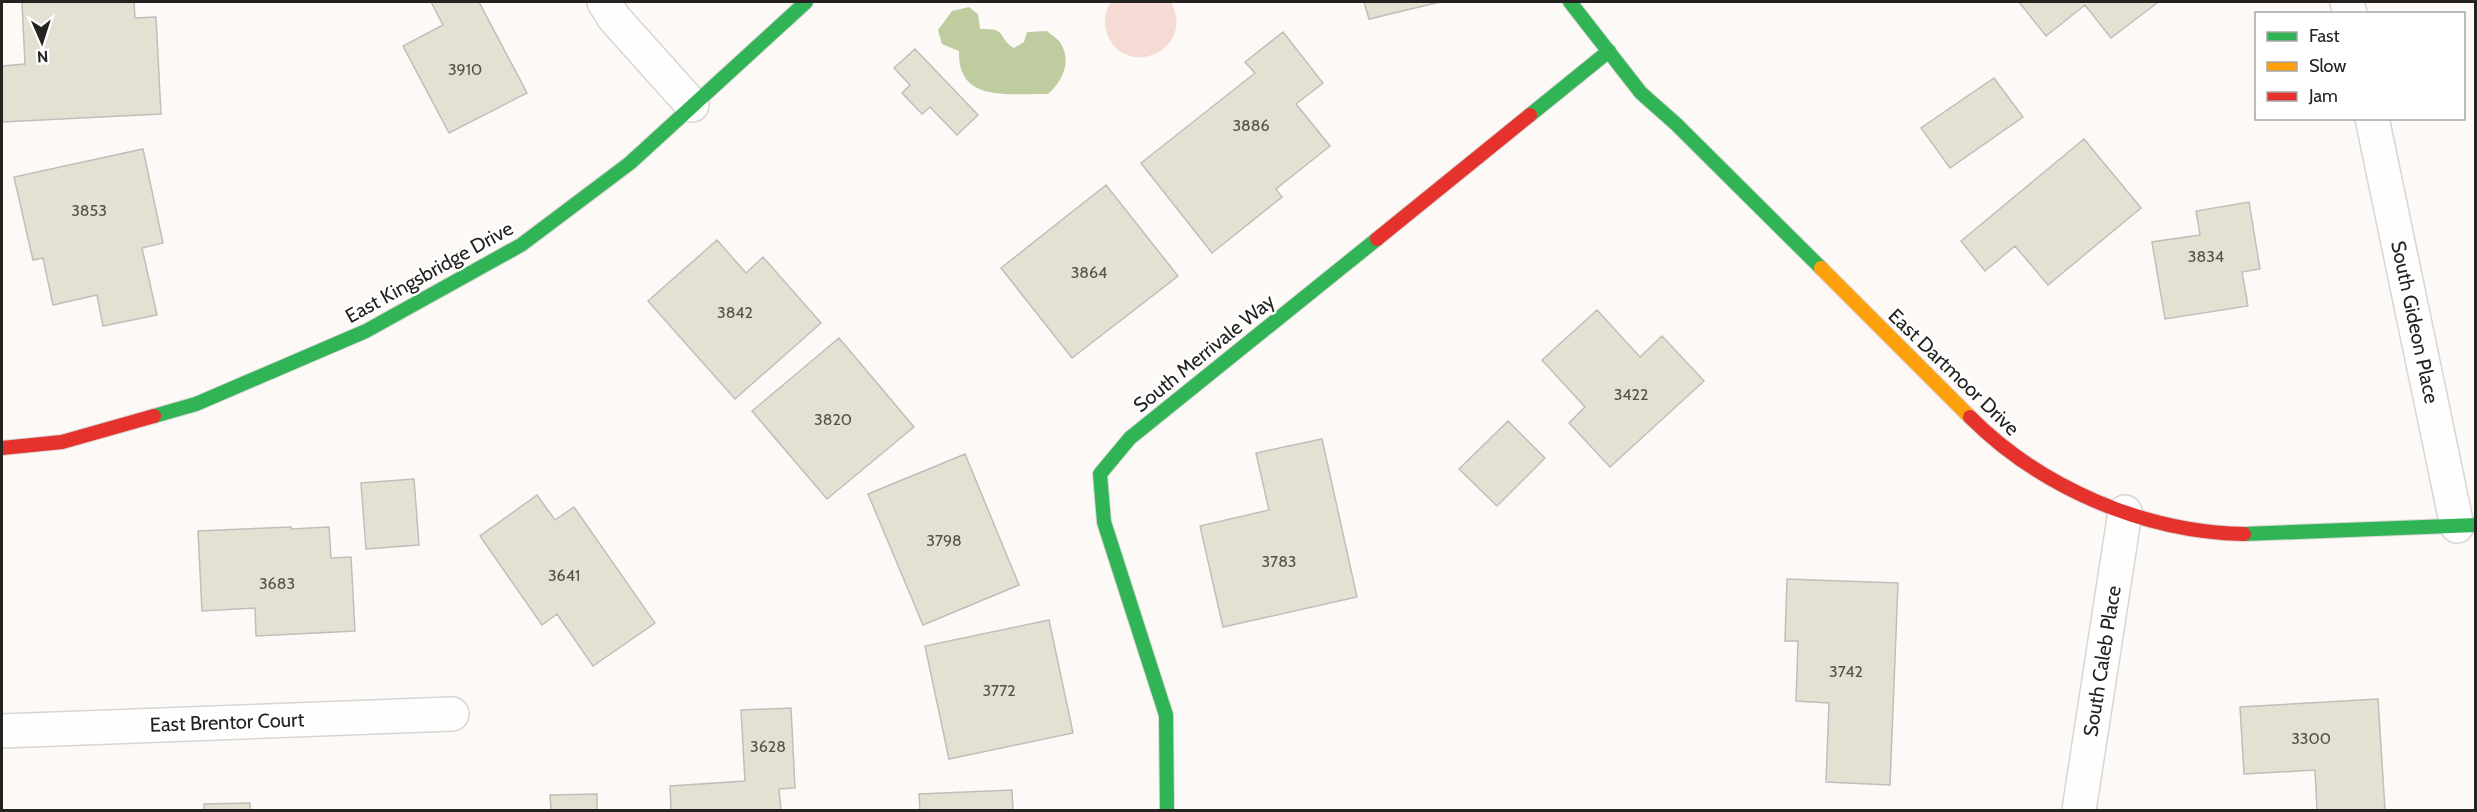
<svg xmlns="http://www.w3.org/2000/svg" width="2477" height="812" font-family="Cabin,sans-serif">
  <style>
    .green { fill: #f6dad4 }
    .water { fill: #bfcca0 }
    .building { fill: #e4e1d3; stroke: #c0bebb; stroke-width: 1.5 }
    .lines { fill: none; stroke-linecap: round; stroke-linejoin: round }
    .street-casing { stroke: #d8d6d3; stroke-width: 36 }
    .fast-casing { stroke: #d8d6d3; stroke-width: 16 }
    .slow-casing { stroke: #d8d6d3; stroke-width: 16 }
    .jam-casing { stroke: #d8d6d3; stroke-width: 16 }
    .street { stroke: #fffefe; stroke-width: 33 }
    .fast { stroke: #30b455; stroke-width: 14 }
    .slow { stroke: #ff9f0a; stroke-width: 14 }
    .jam { stroke: #e5322d; stroke-width: 14 }
    .labels { text-anchor: middle; stroke-width: 4.5; stroke-linejoin: round; paint-order: stroke }
    .number-label { font-size: 16px; fill: #55524c }
    .street-label { font-size: 20px; fill: #25231f; stroke: #fff }
  </style>
  <rect width="100%" height="100%" fill="#fcf9f6"/>
  <path class="green" d="M1111,2H1171C1197,51 1124,81 1107,33C1103,22 1105,11 1111,2Z"/>
  <path class="water" d="M969,7L978,14L980,29C1009,28 996,37 1014,48L1024,42L1027,32L1047,31C1051,35 1059,39 1061,44C1072,62 1062,82 1048,94C1010,93 957,104 959,51L942,44L938,30L952,11Z"/>
  <path class="building" d="M22,2H134L135,18L156,17L161,114L2,122V66L25,64Z
    M431,2H479L527,93L449,133L403,46L443,25Z
    M1364,2H1440L1369,19Z
    M2019,2H2156L2157,3L2111,38L2085,5L2046,36Z
    M1283,32L1323,83L1296,104L1330,146L1276,189L1282,197L1212,253L1141,163L1255,73L1245,62Z
    M915,49L978,115L957,135L930,107L922,114L902,93L910,85L894,68Z
    M1994,78L2023,117L1950,168L1921,128Z
    M2084,139L2141,208L2048,285L2015,246L1985,271L1961,241Z
    M143,149L163,243L142,248L157,315L103,326L97,295L53,305L43,258L33,260L14,177Z
    M1106,185L1178,276L1072,358L1001,268Z
    M2249,202L2260,269L2242,272L2248,306L2165,319L2152,242L2200,235L2196,211Z
    M717,240L746,273L763,257L821,323L735,399L648,301Z
    M1597,310L1640,357L1662,336L1704,381L1610,467L1569,423L1585,407L1542,360Z
    M839,338L914,427L827,499L752,411Z
    M1508,421L1545,458L1497,506L1459,469Z
    M1322,439L1357,597L1223,627L1200,526L1269,510L1256,453Z
    M965,454L1019,585L923,625L868,494Z
    M414,479L419,545L366,549L361,483Z
    M537,495L555,520L574,507L655,623L593,666L557,614L542,625L480,536Z
    M291,527V529L329,527L331,558L351,557L355,631L256,636L255,608L202,611L198,531Z
    M1787,579L1898,583L1890,785L1826,782L1829,703L1796,701L1798,641H1785Z
    M1049,620L1073,733L949,759L925,646Z
    M2378,699L2385,810H2317L2315,770L2244,774L2240,707Z
    M791,708L795,788L779,789L781,810H671L670,786L745,781L741,710Z
    M1012,790L1013,810H920L919,794Z
    M597,794V810H551L550,795Z
    M250,803V810H204V804Z"/>
  <g class="lines">
    <defs>
      <path id="street" d="M604,2L614,18L692,105
        M2347,2L2350,14
        M2372,118L2457,526
        M2,731L452,714
        M2079,810L2125,512"/>
      <path id="fast" d="M1570,2L1641,93L1676,124L1821,268
        M1530,115L1609,51
        M154,416L196,404L366,331L521,245L630,163L806,2
        M2244,534L2476,525
        M1167,810L1166,715L1104,522L1100,474L1130,438L1377,239"/>
      <path id="slow" d="M1821,268L1970,417"/>
      <path id="jam" d="M1377,239L1530,115
        M1970,417C2041,488 2144,532 2244,534
        M2,448L62,442L154,416"/>
    </defs>
    <use href="#street" class="street-casing"/>
    <use href="#fast" class="fast-casing"/>
    <use href="#slow" class="slow-casing"/>
    <use href="#jam" class="jam-casing"/>
    <use href="#street" class="street"/>
    <use href="#fast" class="fast"/>
    <use href="#slow" class="slow"/>
    <use href="#jam" class="jam"/>
  </g>
  <g class="labels">
    <g class="number-label">
      <text x="465" y="75">3910</text>
      <text x="1251" y="131">3886</text>
      <text x="89" y="216">3853</text>
      <text x="2206" y="262">3834</text>
      <text x="1089" y="278">3864</text>
      <text x="735" y="318">3842</text>
      <text x="1631" y="400">3422</text>
      <text x="833" y="425">3820</text>
      <text x="944" y="546">3798</text>
      <text x="1279" y="567">3783</text>
      <text x="564" y="581">3641</text>
      <text x="277" y="589">3683</text>
      <text x="1846" y="677">3742</text>
      <text x="999" y="696">3772</text>
      <text x="2311" y="744">3300</text>
      <text x="768" y="752">3628</text>
    </g>
    <g class="street-label">
      <text transform="translate(429 272) rotate(-29)" y="7">East Kingsbridge Drive</text>
      <text transform="translate(2415 322) rotate(78)" y="7">South Gideon Place</text>
      <text transform="translate(1204 353) rotate(-39)" y="7">South Merrivale Way</text>
      <text transform="translate(1954 372) rotate(44)" y="7">East Dartmoor Drive</text>
      <text transform="translate(2102 661) rotate(-81)" y="7">South Caleb Place</text>
      <text transform="translate(227 722) rotate(-2)" y="7">East Brentor Court</text>
    </g>
  </g>
  <rect width="2477" height="812" fill="none" stroke="#25231f" stroke-width="6"/>
  <rect x="2255" y="12" width="210" height="108" fill="#ffffff" stroke="#a8a7a5" stroke-width="1.5"/>
  <rect x="2267" y="32" width="30" height="9" fill="#30b455" stroke="#a8a7a5" stroke-width="1.5"/>
  <text x="2309" y="42" font-size="18" fill="#25231f">Fast</text>
  <rect x="2267" y="62" width="30" height="9" fill="#ff9f0a" stroke="#a8a7a5" stroke-width="1.5"/>
  <text x="2309" y="72" font-size="18" fill="#25231f">Slow</text>
  <rect x="2267" y="92" width="30" height="9" fill="#e5322d" stroke="#a8a7a5" stroke-width="1.5"/>
  <text x="2309" y="102" font-size="18" fill="#25231f">Jam</text>
  <g transform="translate(42 42) rotate(177)" stroke="#ffffff" stroke-width="4.5" paint-order="stroke">
  <path d="M0-4.5L10 22L0 15L-10 22Z" fill="#25231f"/>
  <text y="-9" font-size="16" font-weight="bold" text-anchor="middle" fill="#25231f">N</text>
  </g>
</svg>
